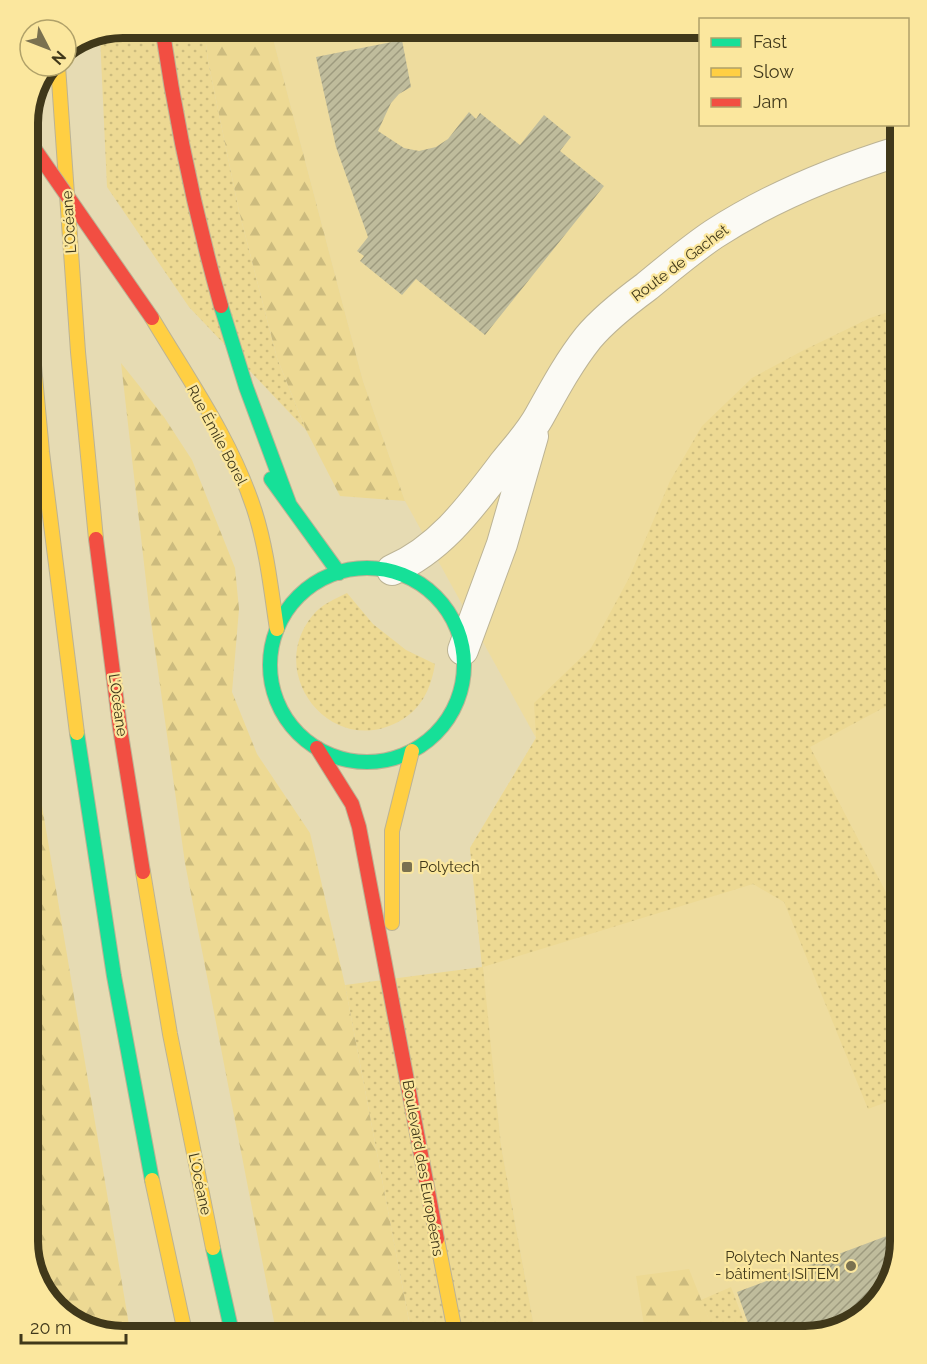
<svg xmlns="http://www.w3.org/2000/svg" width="927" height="1364" font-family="Raleway,sans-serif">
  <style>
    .built { fill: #eedc9e }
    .grass { fill: url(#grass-dots) }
    .forest { fill: url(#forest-firs) }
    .building { fill: url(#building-hatch) }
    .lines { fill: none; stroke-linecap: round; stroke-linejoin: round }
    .street-casing { stroke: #bcb394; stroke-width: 32 }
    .fast-casing { stroke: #bcb394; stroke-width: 16 }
    .slow-casing { stroke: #bcb394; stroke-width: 16 }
    .jam-casing { stroke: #bcb394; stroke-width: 16 }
    .street { stroke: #fbfaf4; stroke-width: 30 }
    .fast { stroke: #16e098; stroke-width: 14 }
    .slow { stroke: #ffcf43; stroke-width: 14 }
    .jam { stroke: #f24e42; stroke-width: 14 }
    .jam-bridge-casing { stroke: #bcb394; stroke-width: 16; stroke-linecap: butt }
    .jam-bridge { stroke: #f24e42; stroke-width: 14 }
    .poi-dot { fill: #7a7150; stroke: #fbe79e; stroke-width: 2 }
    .labels { text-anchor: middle; stroke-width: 4.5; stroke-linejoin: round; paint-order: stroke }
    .street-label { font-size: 15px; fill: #40381a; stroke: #fbe79e }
    .poi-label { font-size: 15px; fill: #40381a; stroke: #fbe79e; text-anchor: start }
    .rim { fill: none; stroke: #40381a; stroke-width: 8 }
  </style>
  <defs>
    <pattern id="grass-dots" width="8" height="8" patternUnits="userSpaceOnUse" patternTransform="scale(1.5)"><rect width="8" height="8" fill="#edd993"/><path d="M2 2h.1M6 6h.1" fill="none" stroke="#ccbb7e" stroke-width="1.8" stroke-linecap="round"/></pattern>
    <pattern id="forest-firs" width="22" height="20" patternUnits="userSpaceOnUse" patternTransform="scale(1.5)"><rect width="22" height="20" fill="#edd993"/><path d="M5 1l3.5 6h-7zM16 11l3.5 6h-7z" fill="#ccbb7e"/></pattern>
    <pattern id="building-hatch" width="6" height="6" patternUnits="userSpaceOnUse" patternTransform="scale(1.5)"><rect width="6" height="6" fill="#bfbc9c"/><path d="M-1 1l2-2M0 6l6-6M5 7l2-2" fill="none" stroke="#9d9a7e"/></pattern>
  </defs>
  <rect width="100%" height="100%" fill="#e6dbb3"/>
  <path class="built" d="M270,27H700V124L900,125V1242L887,1289L852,1324L805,1337H536L501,1145L470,848L536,738L405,501L363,381Z"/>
  <path class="grass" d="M123,27H204L208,61L239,211L277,358L306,430L189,307L107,187L100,36Z
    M900,308V699L810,747L900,919V1097L868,1109L784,902L753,884L483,967L501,1145L536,1337H412L345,985L482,967L470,848L536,738L534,703L591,648L629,578L670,481L702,426L752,378L804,350L870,318Z
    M347,593L373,624L406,650L435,664C431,689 421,710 398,722C331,758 264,673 313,615C322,604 335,599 347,593Z
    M731,1287L750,1337H716L701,1300Z"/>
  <path class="forest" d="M204,27H270L363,381L405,501L340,496L306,430L277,358L239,211L208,61Z
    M121,363L164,417L192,460L235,568L239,609L232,692L257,754L310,833L345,985L412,1337H277L185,863L149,607Z
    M27,716L131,1337H117L70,1321L40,1289L27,1241Z
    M689,1269L716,1337H646L636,1276Z"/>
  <path class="building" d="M402,40L411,87L399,94L391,103L378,131L404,148L419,151L436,147L448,139L469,112L476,119L480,113L520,145L544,115L571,137L560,151L604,186L485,335L416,279L402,295L360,261L364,256L357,251L368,237L336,147L316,57Z
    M900,1231V1242L887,1289L852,1324L805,1337H753L737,1292Z"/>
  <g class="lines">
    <defs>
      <path id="street" d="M392,570C442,548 472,505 505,462C517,447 531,432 540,415C555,388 569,362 588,338C603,320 627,301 646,287C668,269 690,250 714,234C771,197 835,171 900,151
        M463,650L502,544L533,436"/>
      <path id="fast" d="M221,306L246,387L289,503
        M271,479L339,573
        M270 665a97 97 0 1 1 194 0a97 97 0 1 1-194 0Z
        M77,733L114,976L152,1180
        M213,1248L233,1337"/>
      <path id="slow" d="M58,66L78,352L96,539
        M27,290L42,452L77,733
        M152,318C189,380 233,442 255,512C267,550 271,590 277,629
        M143,872L170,1034L213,1248
        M392,923V831L412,751
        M152,1180L186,1337
        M437,1239L456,1337"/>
      <path id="jam" d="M162,27C176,122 195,214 221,306
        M96,539L120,728L143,872
        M317,748L352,804L359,827L437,1239"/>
    </defs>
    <use href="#street" class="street-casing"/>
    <use href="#fast" class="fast-casing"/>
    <use href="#slow" class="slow-casing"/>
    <use href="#jam" class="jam-casing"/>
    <use href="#street" class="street"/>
    <use href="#fast" class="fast"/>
    <use href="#slow" class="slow"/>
    <use href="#jam" class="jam"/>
    <defs>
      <path id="jam-bridge" d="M27,138L152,318"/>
    </defs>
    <use href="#jam-bridge" class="jam-bridge-casing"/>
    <use href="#jam-bridge" class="jam-bridge"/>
  </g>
  <g class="poi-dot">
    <rect x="401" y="861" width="12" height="12" rx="3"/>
    <circle cx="851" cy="1266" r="6"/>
  </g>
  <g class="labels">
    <g class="street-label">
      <text transform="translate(69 222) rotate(-94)" y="5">L’Océane</text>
      <text transform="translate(680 263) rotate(-37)" y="5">Route de Gachet</text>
      <text transform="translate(217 435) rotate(62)" y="5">Rue Émile Borel</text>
      <text transform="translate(118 705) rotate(82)" y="5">L’Océane</text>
      <text transform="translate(423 1168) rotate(80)" y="5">Boulevard des Européens</text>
      <text transform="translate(200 1184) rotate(78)" y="5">L’Océane</text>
    </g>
    <g class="poi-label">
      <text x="419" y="872">Polytech</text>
      <text x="839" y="1262" text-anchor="end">Polytech Nantes<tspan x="839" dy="17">- bâtiment ISITEM</tspan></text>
    </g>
  </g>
  <path d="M0 0H927V1364H0ZM123 38H805A85 85 0 0 1 890 123V1241A85 85 0 0 1 805 1326H123A85 85 0 0 1 38 1241V123A85 85 0 0 1 123 38Z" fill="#fbe79e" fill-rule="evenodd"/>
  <path class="rim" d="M123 38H805A85 85 0 0 1 890 123V1241A85 85 0 0 1 805 1326H123A85 85 0 0 1 38 1241V123A85 85 0 0 1 123 38Z"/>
  <rect x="699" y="18" width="210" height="108" fill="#fbe79e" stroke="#b0a169" stroke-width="1.5"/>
  <rect x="711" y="38" width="30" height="9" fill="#16e098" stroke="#b0a169" stroke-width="1.5"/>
  <text x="753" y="48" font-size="18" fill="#40381a">Fast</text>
  <rect x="711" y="68" width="30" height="9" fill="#ffcf43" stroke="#b0a169" stroke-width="1.5"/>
  <text x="753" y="78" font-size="18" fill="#40381a">Slow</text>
  <rect x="711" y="98" width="30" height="9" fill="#f24e42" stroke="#b0a169" stroke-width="1.5"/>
  <text x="753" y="108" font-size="18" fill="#40381a">Jam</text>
  <g transform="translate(48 48) rotate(132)"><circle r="28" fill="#fbe79e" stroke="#b0a169" stroke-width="1.5"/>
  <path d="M0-4.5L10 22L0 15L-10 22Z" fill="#7a7150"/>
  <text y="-9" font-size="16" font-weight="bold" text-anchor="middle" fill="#40381a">N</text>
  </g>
  <path d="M21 1334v9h105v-9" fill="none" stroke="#40381a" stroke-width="3"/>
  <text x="30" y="1334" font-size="18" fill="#40381a" stroke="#fbe79e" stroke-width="4.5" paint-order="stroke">20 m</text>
</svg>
